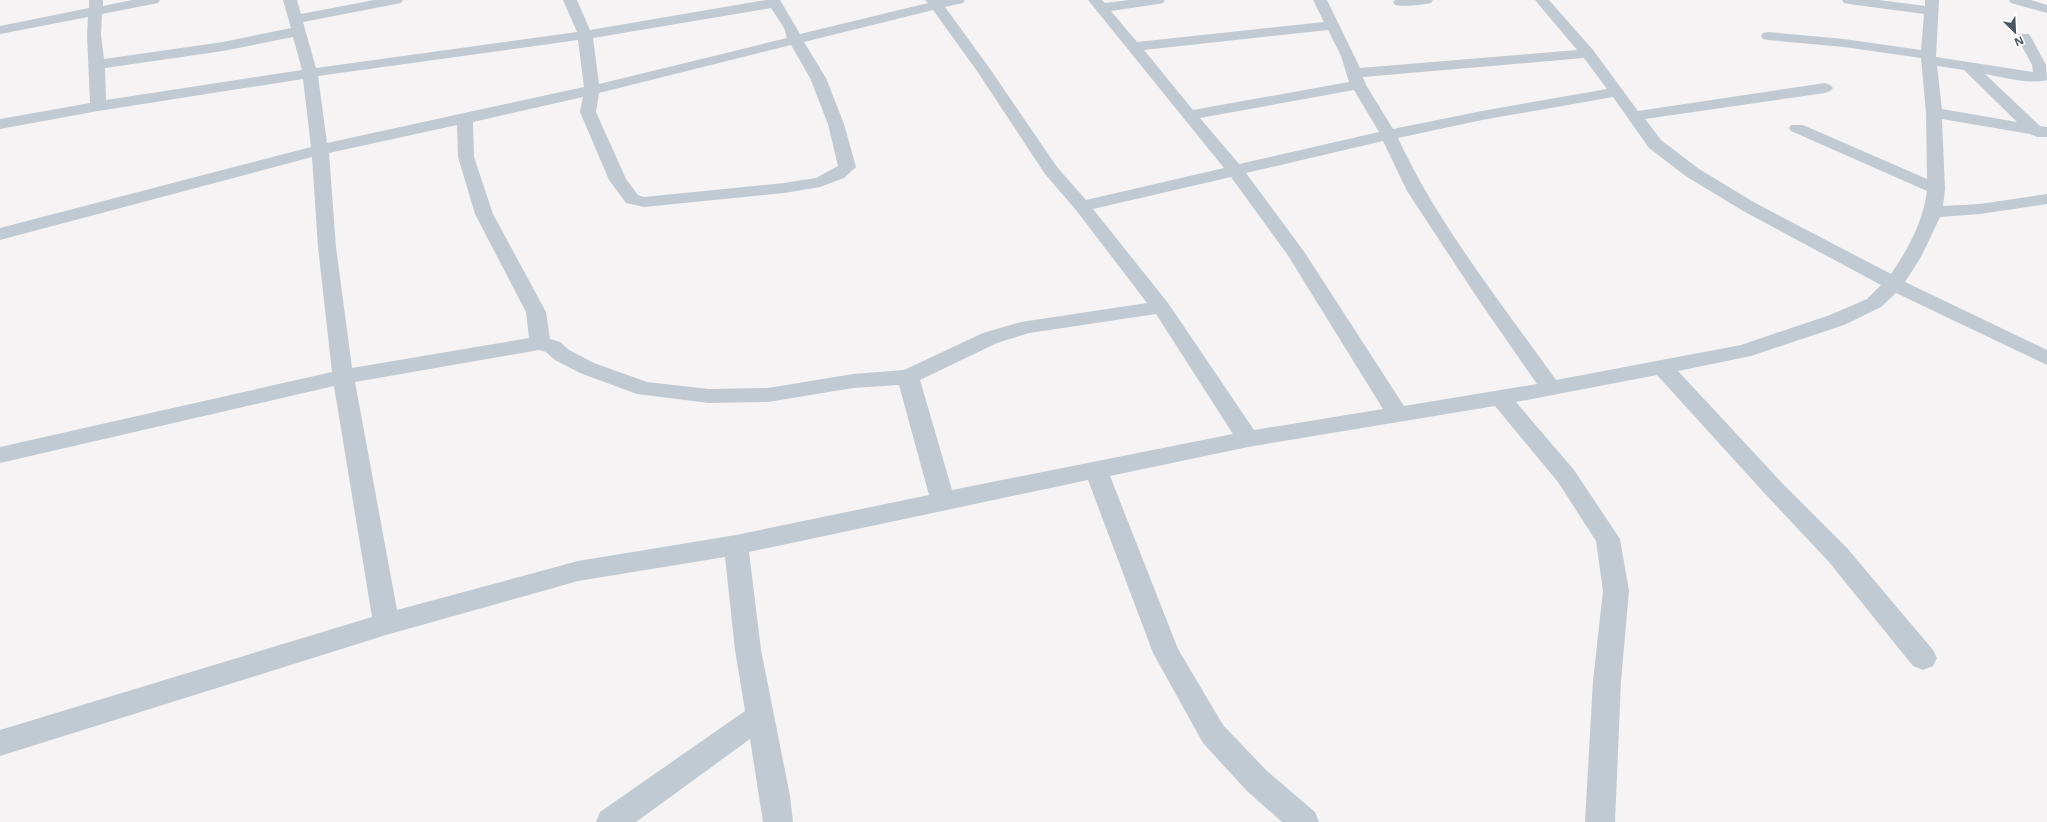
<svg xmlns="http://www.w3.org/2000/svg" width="2047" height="822" font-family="'Open Sans',sans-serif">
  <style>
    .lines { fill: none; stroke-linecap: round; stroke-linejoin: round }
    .minor { fill: #c1cad2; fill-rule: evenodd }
  </style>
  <rect width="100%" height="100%" fill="#f5f3f3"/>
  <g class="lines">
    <path class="minor" d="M89,0H103V6L132,0H160L158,3L153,4L102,14L101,35L104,59L223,42L291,28L283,0H297L301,14L374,0H403L401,3L396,4L303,22L316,68L577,32L563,0H577L590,30L766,0H780L800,34L928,3L925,0H965L963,3L945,7L988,66L1057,167L1086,200L1224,168L1088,0H1102L1105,3L1129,0H1165L1163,3L1158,4L1111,11L1137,42L1324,22L1313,0H1327L1360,68L1577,50L1535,0H1549L1593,50L1638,111L1825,83L1830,85L1833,88L1830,91L1825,93L1645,119L1661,140L1699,169L1757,204L1891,274C1908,249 1923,222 1927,191L1791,131L1789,128L1791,125H1803L1927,179L1926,113L1921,58L1844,47L1768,40L1763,39L1761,36L1763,33L1768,32L1844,39L1921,50L1924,14L1849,4L1844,3L1842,0H1879L1925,6V0H1939L1936,57L2033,72L2032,65L2017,37L2019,34H2029L2031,37L2046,65L2047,80C2028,85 2004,77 1985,74L2040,126L2047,127V137H2037L2030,134L1942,119L1945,189L1943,206L1980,204L2047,194V204L1980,214L1940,217L1921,257L1905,282L2047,350V365L1896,293L1881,307L1844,325L1751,356L1678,371L1783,484L1847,548L1933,650L1937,658L1933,666L1923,670L1913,666L1829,562L1767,496L1657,375L1516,402L1574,470L1620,539L1629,591L1621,681L1615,822H1585L1593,681L1603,591L1596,541L1558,482L1495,406L1248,447L1110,476L1178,649L1223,725L1267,771L1315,812L1319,822H1282L1247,791L1203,743L1153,653L1088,480L749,552L761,650L790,796L793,822H763L750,739L636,822H596L600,812L745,711L735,650L725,557L578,581L386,635L0,756V730L372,617L334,386L0,463V447L332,372L318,247L312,157L0,240V228L311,147L303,79L98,111L0,129V119L90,103L87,35L88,17L0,34V26L89,8ZM771,8L784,28L787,38L599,84L593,38ZM933,10L977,71L1045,174L1076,210L1147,303L1021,322L983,333L904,370L853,374L768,388L709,389L647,382L594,363L569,350L560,342L550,339L546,312L493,214L474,157L473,122L583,97L580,112L609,180L626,203L644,207L784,193L820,187L844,178L856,167L844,124L826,78L804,42ZM1328,30L1341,56L1349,82L1193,110L1144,50ZM293,37L302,70L106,100L105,68L223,51ZM578,40L584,87L327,143L318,76ZM791,45L810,78L828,124L838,166L816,178L784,183L644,197L638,195L626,179L596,112L599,93ZM1584,58L1607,89L1482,111L1393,129L1366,85L1363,77ZM1937,66L1964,70L2017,122L1942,109ZM1354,90L1379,132L1239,164L1200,118ZM1613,97L1649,148L1687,177L1745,212L1881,285L1867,299L1830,315L1741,345L1556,380C1502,304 1437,223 1398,138L1482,120ZM457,125L458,157L475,214L526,312L529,338L352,368L336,247L329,153ZM1383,141L1407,191L1478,299L1537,384L1404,406L1305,253L1246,173ZM1231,177L1287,254L1383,409L1254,430L1168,303L1093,209ZM1156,314L1233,434L952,490L920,380L997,343L1029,333ZM539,350L546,352L555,360L580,373L637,394L709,403L768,402L853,388L899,385L929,495L736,535L578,561L397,610L355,382Z
      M1395,0H1433L1431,3C1420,5 1406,7 1395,5L1393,2Z
      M2009,0H2031L2047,5V13L2011,3Z"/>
  </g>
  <g transform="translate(2015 32) rotate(156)" stroke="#ffffff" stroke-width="3" paint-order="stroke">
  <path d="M0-3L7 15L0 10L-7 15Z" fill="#4a5661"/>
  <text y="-6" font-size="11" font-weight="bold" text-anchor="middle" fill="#4a5661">N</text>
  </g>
</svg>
